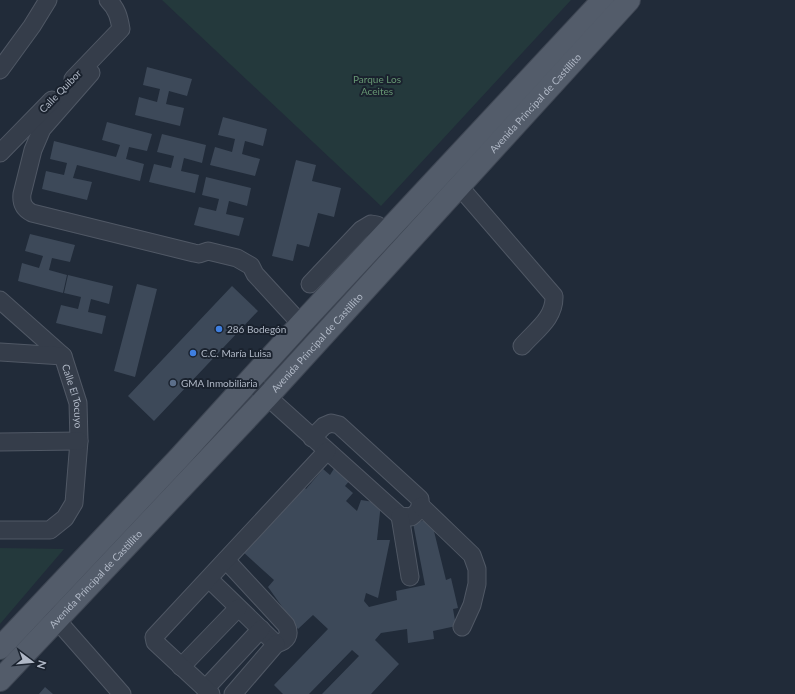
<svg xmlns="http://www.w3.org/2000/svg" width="795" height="694" font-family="Lato,sans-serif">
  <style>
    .green { fill: #24393c }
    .building { fill: #3d4959 }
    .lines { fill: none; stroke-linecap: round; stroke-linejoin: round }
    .minor-casing { stroke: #505865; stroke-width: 19 }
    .major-casing { stroke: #3e4653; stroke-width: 24 }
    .minor { stroke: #353d4a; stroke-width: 17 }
    .major { stroke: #535c6a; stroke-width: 22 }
    .shop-dot { fill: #3f7fe0; stroke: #1a222e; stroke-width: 1.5 }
    .service-dot { fill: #5c6f8a; stroke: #1a222e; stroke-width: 1.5 }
    .labels { text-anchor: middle; stroke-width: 4; stroke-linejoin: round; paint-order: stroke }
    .park-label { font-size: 10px; fill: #679773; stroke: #1a222e }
    .street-label { font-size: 10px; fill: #b0b8c6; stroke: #1a222e }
    .poi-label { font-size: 10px; fill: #b0b8c6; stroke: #1a222e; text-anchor: start }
  </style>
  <rect width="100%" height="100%" fill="#212b39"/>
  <path class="green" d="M162,0H571L381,206Z
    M0,548L64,549L0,624Z"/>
  <path class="building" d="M147,67L192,79L187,96L169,91L166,104L184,108L180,126L135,115L139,97L157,102L160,89L143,85Z
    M223,117L267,129L263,146L245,141L242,154L260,159L255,176L210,165L215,147L232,152L235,139L218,135Z
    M107,122L152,134L147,151L129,147L126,159L144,164L140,181L77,165L73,178L92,182L87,200L42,189L46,171L64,175L67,163L50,159L54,141L116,157L120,145L102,140Z
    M162,134L206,145L202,163L184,158L181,171L199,175L195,193L149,182L154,164L171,168L174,156L157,152Z
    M296,160L316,165L312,181L341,188L334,217L318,213L309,247L297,244L293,261L272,256Z
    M206,177L251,188L247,206L229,201L226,214L244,218L239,236L194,225L199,207L216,211L219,199L202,195Z
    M30,234L75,245L70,262L52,258L49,270L67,275L63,293L18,281L22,263L39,268L43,256L25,251Z
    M68,275L113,286L109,304L91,299L88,312L106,316L102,334L56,323L61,305L78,309L81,297L64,293Z
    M137,284L157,289L135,377L114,371Z
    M232,286L258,311L154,421L128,396Z
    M335,467L350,480L345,486L353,493L346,501L357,511L361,500L381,503L377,540H390L378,598L366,593L364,601L369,607L397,600L396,591L425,585L413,523L431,519L446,580L451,578L458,608L453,609L456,626L433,631L434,639L408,643L407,629L381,633L375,640L399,664L371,694H322L359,656L352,650L309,694H283L274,685L328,629L313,615L298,629L268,587L274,580L242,551L302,485L306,489L323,469L330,475Z
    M45,687L53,694H39Z"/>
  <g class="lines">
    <defs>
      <g id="minor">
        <path d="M0,70L32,26L48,0"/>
        <path d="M91,73L42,129L33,150L22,194C21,203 24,209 32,213L194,253L199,254L208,251L237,258L251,266L255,274L301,324"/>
        <path d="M73,79L121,29C119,17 117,9 108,0"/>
        <path d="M0,153L52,100"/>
        <path d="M452,178L554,296C555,318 536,330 522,346"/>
        <path d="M310,284L361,230L371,224L377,225L388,232"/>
        <path id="s1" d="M0,300L63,356L78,403L79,441L74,503L65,518L50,530H0"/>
        <path d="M0,352L63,356"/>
        <path d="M250,381L400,516L411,517C418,512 421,509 420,499L339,425L331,423L324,426L312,438"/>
        <path d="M0,442L79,441"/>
        <path d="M421,506L472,555L477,569V584L472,605L462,627"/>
        <path d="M400,516L410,577"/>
        <path d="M209,579L276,644C287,641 291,635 286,625L226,560"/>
        <path d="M49,611L122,694"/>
        <path d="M181,667L238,608"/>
        <path d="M205,689L261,629"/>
        <path d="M211,694L155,642L154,637L327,451"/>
        <path d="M233,694L276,644"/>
      </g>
      <g id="major">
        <path d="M0,648L179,458L301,324L603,0"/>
        <path id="s2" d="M0,680L267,397L629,0"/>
      </g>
    </defs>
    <use href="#minor" class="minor-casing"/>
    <use href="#major" class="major-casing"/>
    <use href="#minor" class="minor"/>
    <use href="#major" class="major"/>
  </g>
  <g class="shop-dot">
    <circle cx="219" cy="329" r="4"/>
    <circle cx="193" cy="353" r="4"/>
  </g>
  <circle class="service-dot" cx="173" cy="383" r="4"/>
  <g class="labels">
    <g class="park-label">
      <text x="377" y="83">Parque Los<tspan x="377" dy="12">Aceites</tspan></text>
    </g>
    <g class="street-label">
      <text transform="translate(60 91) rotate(-46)" y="4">Calle Quibor</text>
      <text dy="4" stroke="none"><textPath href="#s2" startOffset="787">Avenida Principal de Castillito</textPath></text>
      <text dy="4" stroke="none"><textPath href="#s2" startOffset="463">Avenida Principal de Castillito</textPath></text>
      <text dy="4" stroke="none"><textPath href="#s1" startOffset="126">Calle El Tocuyo</textPath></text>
      <text dy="4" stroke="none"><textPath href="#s2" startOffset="139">Avenida Principal de Castillito</textPath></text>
    </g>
    <g class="poi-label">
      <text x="227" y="333">286 Bodegón</text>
      <text x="201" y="357">C.C. María Luisa</text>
      <text x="181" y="387">GMA Inmobiliaria</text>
    </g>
  </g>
  <g transform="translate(32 662) rotate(106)" stroke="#1a222e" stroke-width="3" paint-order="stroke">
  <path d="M0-3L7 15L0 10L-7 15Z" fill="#b0b8c6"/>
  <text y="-6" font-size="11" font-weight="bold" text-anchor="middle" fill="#b0b8c6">N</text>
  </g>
</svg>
